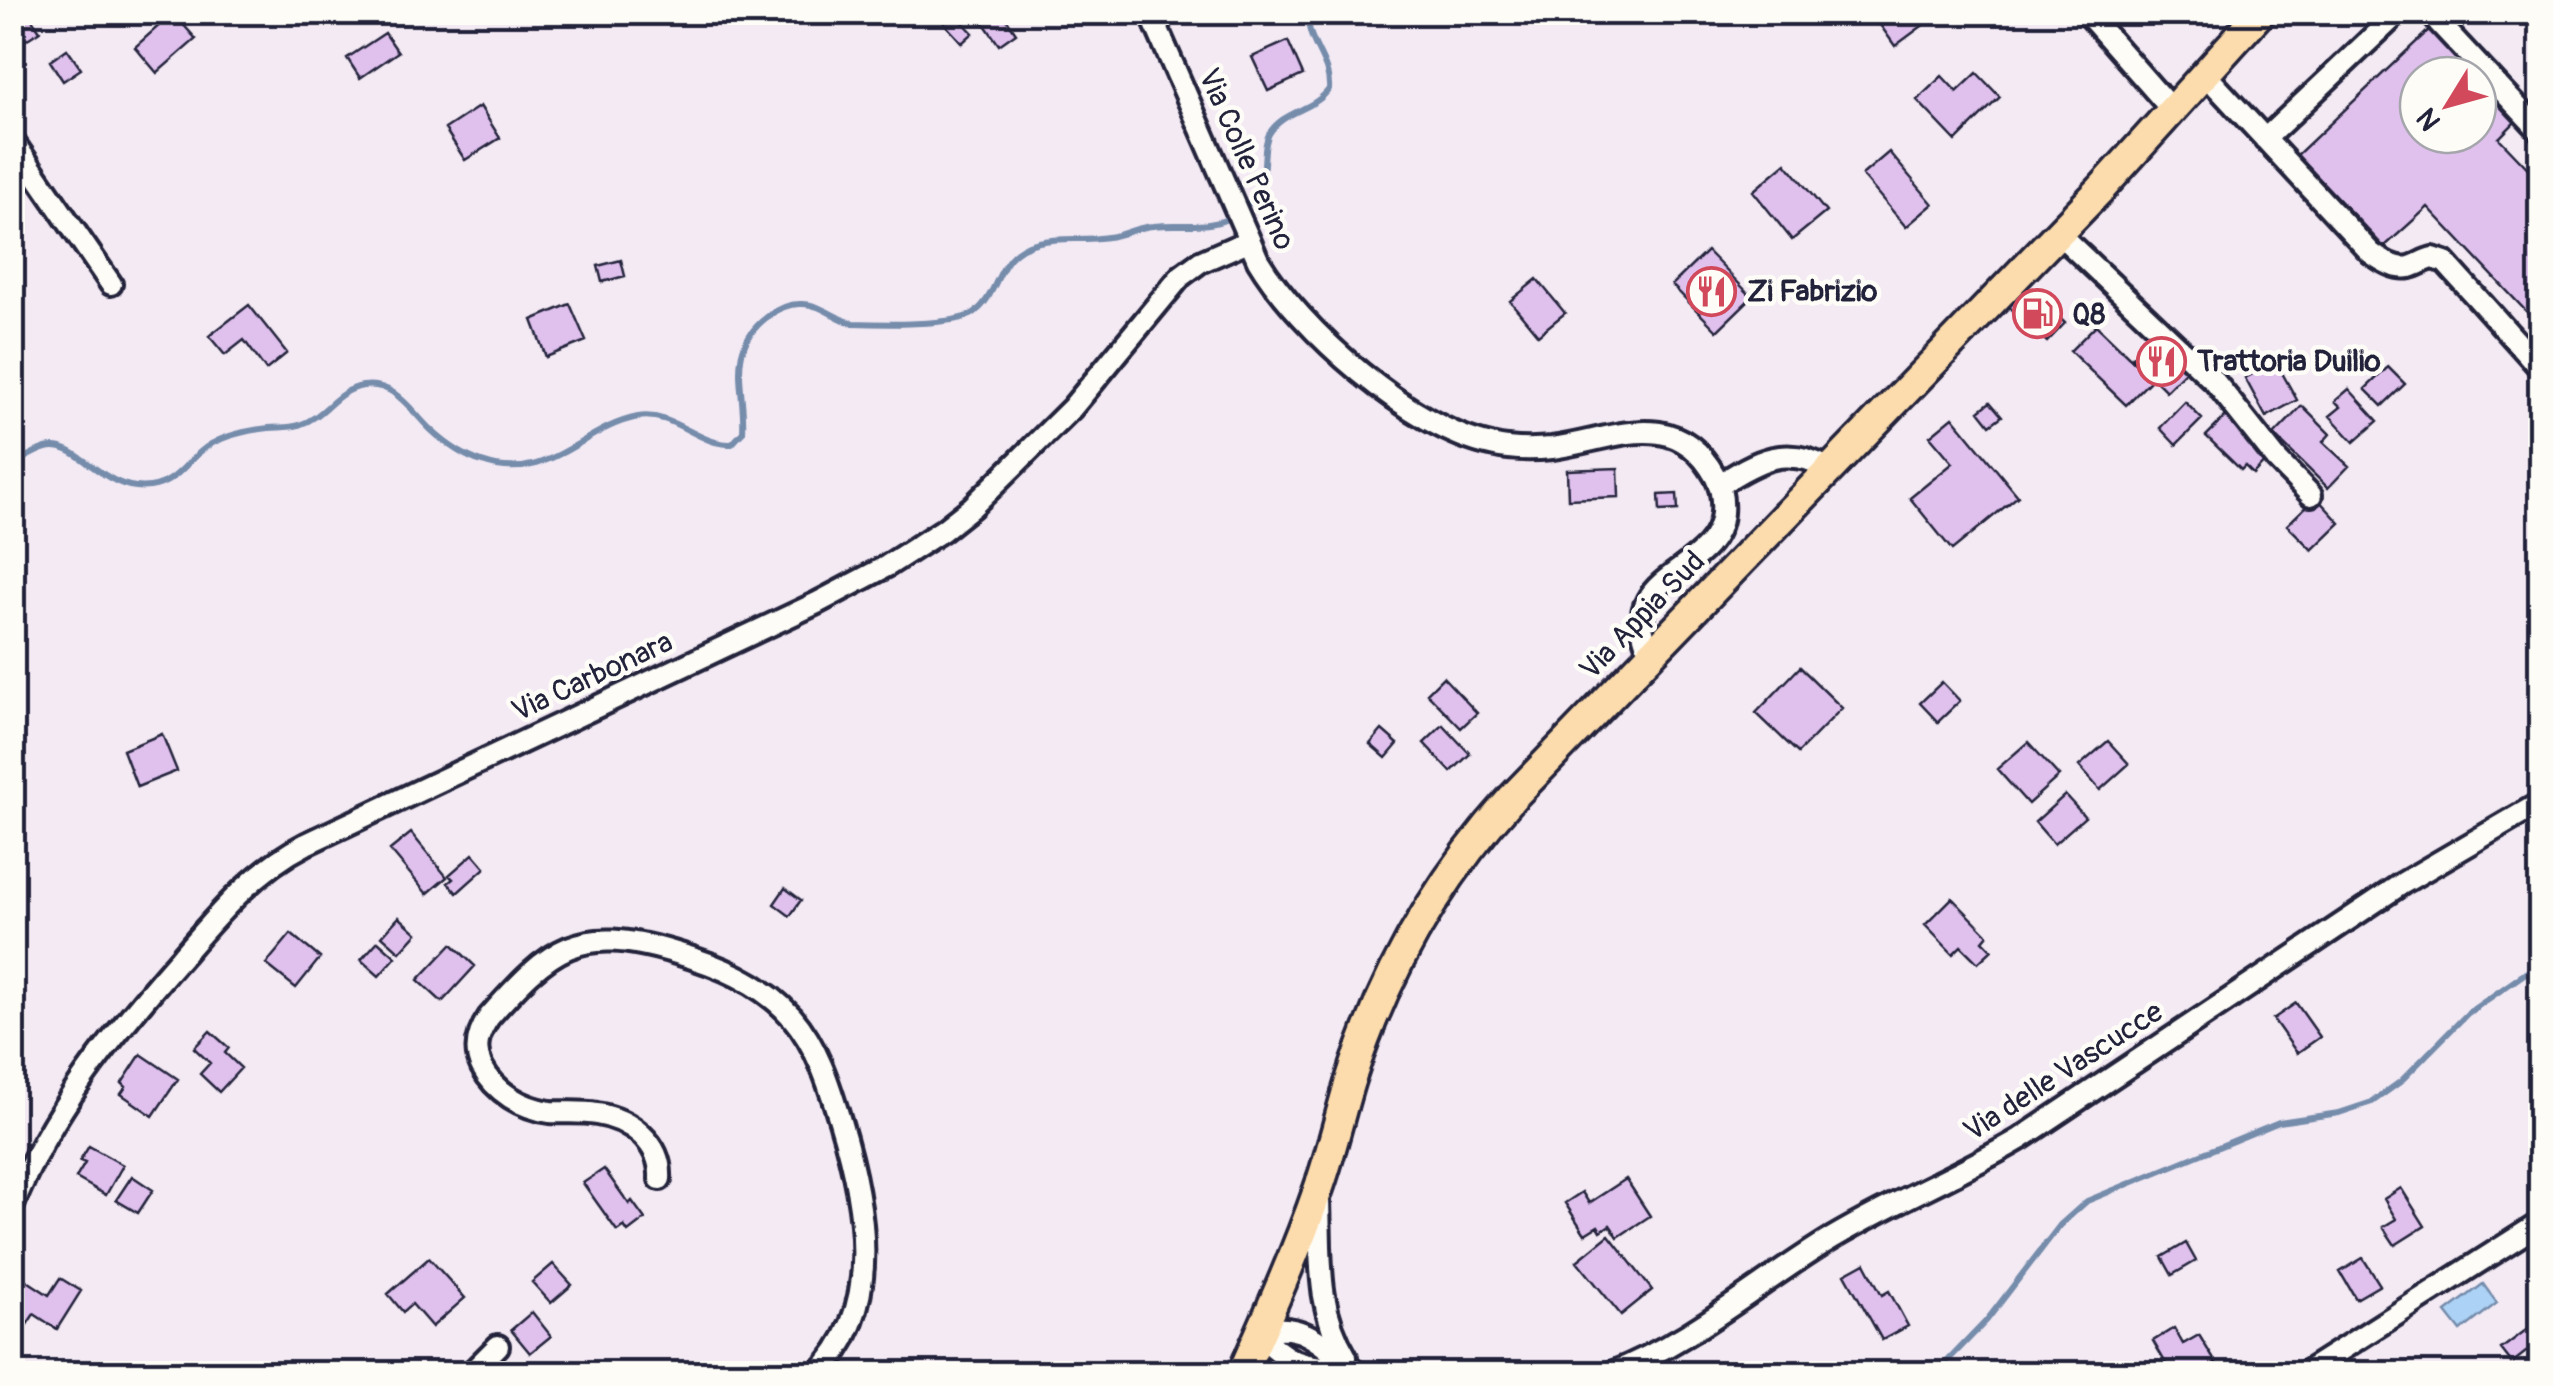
<svg xmlns="http://www.w3.org/2000/svg" width="2553" height="1386" font-family="Pangolin,sans-serif">
  <style>
    .water { fill: #acd2f5; stroke: #758cab; stroke-width: 2.5 }
    .lines { fill: none; stroke-linecap: round; stroke-linejoin: round }
    .stream { stroke: #758cab; stroke-width: 6 }
    .building { fill: #e0c1ee; stroke: #22223b; stroke-width: 2.5; fill-rule: evenodd }
    .minor-casing { stroke: #22223b; stroke-width: 28 }
    .major-casing { stroke: #22223b; stroke-width: 35 }
    .minor { stroke: #fdfcf7; stroke-width: 20 }
    .major { stroke: #fcdcac; stroke-width: 28 }
    .labels { text-anchor: middle; stroke-width: 9; stroke-linejoin: round; paint-order: stroke }
    .street-label { font-size: 30px; fill: #22223b; stroke: #fdfcf7 }
    .poi-label { font-size: 30px; font-weight: bold; fill: #22223b; stroke: #fdfcf7; text-anchor: start }
  </style>
  <rect width="100%" height="100%" fill="#f4eaf4"/>
  <filter id="ink" filterUnits="userSpaceOnUse"><feTurbulence type="fractalNoise" baseFrequency=".01" numOctaves="2"/><feDisplacementMap in="SourceGraphic" scale="20" xChannelSelector="R" yChannelSelector="G"/><feConvolveMatrix kernelMatrix="1 2 1 2 8 2 1 2 1" color-interpolation-filters="sRGB"/></filter>
  <g filter="url(#ink)">
    <path class="water" d="M2483,1284L2497,1303L2461,1331L2446,1312Z"/>
    <g class="lines">
      <path class="stream" d="M12,465C23,459 35,451 46,448C79,439 102,493 150,487C179,483 188,457 211,444C229,434 249,430 269,428C279,427 290,428 299,425C325,417 336,390 363,386C395,381 411,411 431,430C445,443 463,456 482,462C548,485 581,428 638,417C673,411 697,445 732,444L743,432C746,389 724,350 767,317C777,309 790,303 803,304C821,304 835,319 853,323C878,324 955,326 974,313C1002,293 994,252 1039,242C1062,237 1085,241 1108,237C1123,235 1137,227 1153,226C1181,222 1209,231 1235,215C1254,203 1263,186 1264,164C1265,154 1264,144 1269,134C1283,110 1314,111 1329,89C1331,60 1305,42 1308,12
        M1935,1374L1987,1320L2060,1225L2087,1201L2279,1122L2339,1113L2372,1102L2400,1082L2468,1013L2540,963"/>
    </g>
    <path class="building" d="M12,12H27L40,31L12,49Z
      M991,12H1002L1016,33L999,45L981,19Z
      M1871,12H1941L1895,46Z
      M173,13L196,39L157,73L135,47Z
      M954,13L973,33L962,43L943,22Z
      M2432,27L2519,118L2499,138L2540,181V326L2428,207L2384,247L2297,155ZM2418,75H2478V135H2418Z
      M385,33L398,52L360,78L347,58Z
      M1288,41L1303,75L1268,91L1252,57Z
      M67,49L81,69L63,81L50,61Z
      M1977,73L2000,97L1956,141L1917,100L1942,76L1957,92Z
      M480,106L500,138L465,160L445,129Z
      M1889,152L1933,204L1906,227L1862,175Z
      M1786,163L1826,212L1792,240L1753,191Z
      M1707,251L1752,297L1717,331L1672,285Z
      M621,260L625,276L602,282L598,266Z
      M1537,279L1565,313L1538,335L1510,301Z
      M2026,286L2065,323L2047,342L2008,306Z
      M570,304L586,341L546,357L532,320Z
      M249,305L287,353L266,370L244,340L225,355L209,336Z
      M2096,325L2152,379L2126,405L2070,351Z
      M2157,332L2191,366L2166,391L2132,357Z
      M2276,362L2297,400L2266,417L2245,378Z
      M2388,367L2405,384L2382,406L2365,389Z
      M2349,389L2378,421L2354,442L2330,416L2341,407L2335,401Z
      M1990,402L2002,416L1990,425L1979,411Z
      M2185,402L2202,419L2176,445L2160,428Z
      M2302,406L2330,434L2323,442L2349,466L2328,488L2274,435Z
      M2227,415L2270,456L2253,474L2245,466L2241,470L2206,436Z
      M1953,417L2018,496L1952,550L1910,498L1953,463L1930,436Z
      M1618,468L1619,497L1568,499L1567,470Z
      M1677,494L1678,510L1660,511L1659,495Z
      M2316,497L2340,523L2312,550L2287,525Z
      M1800,667L1842,708L1798,753L1756,713Z
      M1443,677L1477,713L1461,728L1427,693Z
      M1942,682L1960,701L1938,722L1920,703Z
      M1443,725L1470,754L1451,772L1424,743Z
      M1382,730L1398,744L1386,758L1370,744Z
      M162,734L177,771L137,787L123,750Z
      M2108,741L2129,764L2100,790L2079,766Z
      M2028,742L2059,776L2028,804L1997,769Z
      M2065,795L2085,817L2054,844L2035,822Z
      M411,833L447,877L427,894L390,850Z
      M473,854L485,868L457,893L448,883L453,879L449,875Z
      M785,888L801,900L790,916L774,904Z
      M1952,898L1988,935L1983,941L1992,950L1978,963L1961,946L1953,954L1925,925Z
      M399,917L417,933L400,952L382,936Z
      M291,934L320,958L296,988L266,964Z
      M378,941L396,957L379,976L361,960Z
      M452,944L475,966L442,1002L418,980Z
      M2296,1003L2320,1037L2297,1053L2273,1019Z
      M210,1031L229,1048L225,1053L241,1068L219,1092L200,1074L210,1063L194,1048Z
      M141,1054L178,1079L153,1116L121,1094L126,1087L122,1083Z
      M89,1146L123,1165L106,1195L76,1178L85,1163L80,1161Z
      M604,1169L629,1204L632,1201L645,1219L628,1232L624,1226L617,1231L583,1183Z
      M132,1176L153,1190L138,1213L116,1200Z
      M1626,1179L1650,1216L1618,1237L1610,1225L1601,1231L1598,1226L1585,1234L1565,1203L1582,1192L1589,1203Z
      M2401,1188L2425,1226L2395,1245L2383,1227L2396,1219L2384,1199Z
      M1609,1235L1652,1290L1621,1315L1577,1261Z
      M2186,1243L2196,1261L2172,1275L2162,1257Z
      M429,1258L465,1298L432,1327L412,1304L403,1312L388,1294Z
      M2363,1258L2380,1285L2356,1299L2340,1272Z
      M1865,1263L1882,1295L1889,1291L1908,1326L1882,1340L1845,1274Z
      M553,1264L572,1285L551,1303L532,1282Z
      M60,1278L81,1291L57,1329L34,1314L12,1347V1302L26,1280L49,1295Z
      M532,1312L551,1336L530,1353L511,1330Z
      M2530,1327L2540,1341L2512,1363L2501,1349Z
      M2174,1328L2183,1344L2199,1335L2216,1363L2198,1374H2172L2153,1341Z"/>
    <g class="lines">
      <defs>
        <path id="minor" d="M1150,12L1258,260C1300,330 1411,428 1491,445C1511,450 1531,450 1552,448C1613,440 1675,404 1715,476C1721,487 1723,500 1722,513C1717,576 1613,572 1650,653
          M2086,12L2172,110
          M2429,12L2540,131
          M2205,74L2371,253C2382,261 2396,270 2410,267C2418,265 2424,260 2433,258L2445,262L2540,368
          M2265,139L2399,12
          M12,140L111,284
          M2058,233L2215,382L2277,460L2311,495
          M1719,485C1757,460 1787,444 1829,469
          M660,1179C662,1143 630,1119 597,1114C581,1111 566,1113 550,1112C522,1108 495,1092 482,1067C473,1049 478,1033 489,1017C551,947 578,924 673,952C718,965 761,982 792,1017C817,1046 829,1084 840,1121C864,1200 886,1309 817,1374
          M1319,1201C1321,1258 1316,1307 1346,1357
          M12,1208C49,1112 115,1032 182,956C219,913 255,870 306,844L817,603L887,566L943,530L972,507L1072,408L1181,276L1200,262L1248,241
          M1355,1372C1327,1348 1299,1316 1260,1334C1299,1376 1313,1361 1361,1374
          M470,1374L498,1346
          M1609,1374C1689,1343 1752,1288 1824,1243C1887,1204 1956,1177 2020,1139L2403,883L2540,803
          M2303,1374L2540,1223"/>
        <path id="major" d="M1242,1374C1269,1313 1296,1253 1318,1190C1331,1154 1339,1117 1350,1081C1384,974 1437,881 1512,798L2100,190L2261,12"/>
      </defs>
      <use href="#minor" class="minor-casing"/>
      <use href="#major" class="major-casing"/>
      <use href="#minor" class="minor"/>
      <use href="#major" class="major"/>
    </g>
  </g>
  <defs>
    <symbol id="restaurant-ring" viewBox="-11 -11 22 22"><circle r="9.5" fill="#fdfcf7" stroke="#d1495b" stroke-width="1.5"/><path d="M-5-6h1v4h1v-4h1v4h1v-4h1v5L-1.5 .5V6h-2V.5L-5-1ZM5-6V6H3V1.5H1.5Q1.5-4 5-6Z" fill="#d1495b"/></symbol>
    <symbol id="fuel-ring" viewBox="-11 -11 22 22"><circle r="9.5" fill="#fdfcf7" stroke="#d1495b" stroke-width="1.5"/><path d="M-5.5-6h7V0h2V4h1.3V-2.5L3-4.5l.8-.8L6-3V5H2.5V1h-1V6h-7ZM-4.2-4.7v3.2H.2V-4.7Z" fill="#d1495b"/></symbol>
  </defs>
  <g fill-rule="evenodd">
    <use href="#restaurant-ring" x="1684" y="264" width="55" height="55"/>
    <use href="#fuel-ring" x="2010" y="286" width="55" height="55"/>
    <use href="#restaurant-ring" x="2134" y="334" width="55" height="55"/>
  </g>
  <g class="labels">
    <g class="street-label">
      <text transform="translate(1247 159) rotate(66)" y="10">Via Colle Perino</text>
      <text transform="translate(1642 615) rotate(-46)" y="10">Via Appia Sud</text>
      <text transform="translate(592 676) rotate(-25)" y="10">Via Carbonara</text>
      <text transform="translate(2063 1071) rotate(-33)" y="10">Via delle Vascucce</text>
    </g>
    <g class="poi-label">
      <text x="1747" y="301">Zi Fabrizio</text>
      <text x="2072" y="324">Q8</text>
      <text x="2197" y="371">Trattoria Duilio</text>
    </g>
  </g>
  <rect width="2553" height="1386" fill="none" stroke="#fdfcf7" stroke-width="50"/>
  <rect x="25" y="25" width="2503" height="1336" fill="none" stroke="#22223b" stroke-width="4" filter="url(#ink)"/>
  <g transform="translate(2448 105) rotate(233)"><circle r="48" fill="#fdfcf7" stroke="#a5a5ac" stroke-width="2.5"/>
  <path d="M0-8L18 38L0 25L-18 38Z" fill="#d1495b"/>
  <text y="-15" font-size="28" font-weight="bold" text-anchor="middle" fill="#22223b">N</text>
  </g>
</svg>
